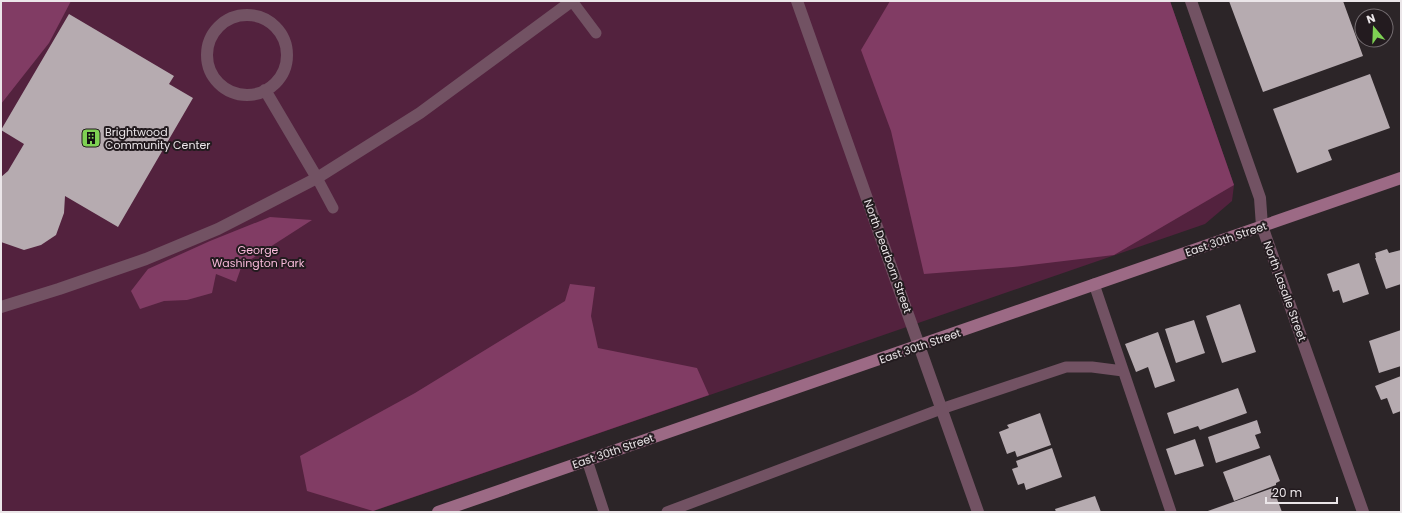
<svg xmlns="http://www.w3.org/2000/svg" width="1402" height="513" font-family="Poppins,sans-serif">
  <style>
    .green { fill: #53223e }
    .forest { fill: #813c64 }
    .building { fill: #b6abb0 }
    .lines { fill: none; stroke-linecap: round; stroke-linejoin: round }
    .lane { stroke: #725263; stroke-width: 11 }
    .street { stroke: #725263; stroke-width: 12 }
    .secondary { stroke: #9c6a85; stroke-width: 12 }
    .labels { text-anchor: middle; stroke-width: 4; stroke-linejoin: round; paint-order: stroke }
    .poi-label { font-size: 11px; fill: #ebe6e9; stroke: #231b1f; text-anchor: start }
    .street-label { font-size: 11px; fill: #ebe6e9; stroke: #231b1f }
    .park-label { font-size: 11px; fill: #f8bada; stroke: #231b1f }
  </style>
  <rect width="100%" height="100%" fill="#2c2528"/>
  <path class="green" d="M1,1H1170L1234,185L1232,201L1205,224L371,512H1Z"/>
  <path class="forest" d="M1,1H71L49,43L1,104Z
    M890,1H1170L1234,185L1114,255L1013,267L924,274L891,131L861,50Z
    M270,217L312,220L242,265L236,282L216,274L212,293L187,300L164,301L140,309L131,291L148,269L210,241Z
    M570,284L595,287L591,316L598,348L697,368L709,395L373,511L307,491L300,456L415,393L565,301Z"/>
  <path class="building" d="M1229,1H1343L1363,56L1263,92Z
    M69,14L174,76L169,84L193,98L118,227L65,196L64,213L56,235L41,245L24,250L1,242V177L8,171L24,144L1,130Z
    M1370,74L1390,128L1328,150L1332,160L1297,173L1273,109Z
    M1387,249L1389,253L1401,250V284L1386,289L1375,258H1376L1375,253Z
    M1359,263L1369,294L1343,303L1339,290L1333,292L1327,274Z
    M1240,304L1256,352L1222,363L1206,316Z
    M1194,320L1205,353L1176,363L1165,329Z
    M1401,330V366L1379,373L1369,341Z
    M1158,332L1175,381L1155,388L1148,367L1136,372L1125,344Z
    M1401,376V411L1393,414L1387,398L1381,400L1375,386Z
    M1238,388L1247,413L1200,430L1198,426L1174,434L1167,413Z
    M1040,413L1051,445L1017,457L1015,451L1007,454L999,432L1009,428L1007,425Z
    M1257,420L1261,433L1255,435L1260,448L1216,463L1208,437Z
    M1195,439L1204,466L1175,475L1166,449Z
    M1052,448L1062,477L1026,490L1024,483L1018,485L1012,469L1018,467L1016,461Z
    M1270,455L1280,481L1276,483V485L1234,501L1223,472Z
    M1273,488L1282,512H1205Z
    M1095,496L1101,512H1056L1055,509Z"/>
  <g class="lines">
    <path class="lane" d="M572,1L596,33
      M317,178L333,208
      M1094,284L1171,512
      M587,460L604,512
      M667,512L941,409L1066,367H1092L1123,371"/>
    <path class="street" d="M797,1L978,512
      M1191,1L1260,198L1262,226L1363,512
      M207 55a40 40 0 1 1 80 0a40 40 0 1 1-80 0Z
      M265,90L317,178
      M1,307L59,289L146,259L218,229L317,178L420,113L572,1"/>
    <path class="secondary" d="M438,512L1401,178"/>
  </g>
  <defs>
    <symbol id="building-square" viewBox="-11 -11 22 22"><rect x="-9" y="-9" width="18" height="18" rx="4" fill="#7ed153" stroke="#231b1f"/><path d="M-4-6H4V6H1V3H-1V6H-4ZM-2.5-4.3h1.7v1.8h-1.7ZM.8-4.3h1.7v1.8H.8ZM-2.5-1h1.7V.8h-1.7ZM.8-1h1.7V.8H.8Z" fill="#111"/></symbol>
  </defs>
  <g fill-rule="evenodd">
    <use href="#building-square" x="80" y="127" width="22" height="22"/>
  </g>
  <g class="labels">
    <g class="poi-label">
      <text x="105" y="136">Brightwood<tspan x="105" dy="13">Community Center</tspan></text>
    </g>
    <g class="street-label">
      <text transform="translate(1226 239) rotate(-19)" y="4">East 30th Street</text>
      <text transform="translate(888 256) rotate(70)" y="4">North Dearborn Street</text>
      <text transform="translate(1285 291) rotate(70)" y="4">North Lasalle Street</text>
      <text transform="translate(920 346) rotate(-19)" y="4">East 30th Street</text>
      <text transform="translate(613 451) rotate(-19)" y="4">East 30th Street</text>
    </g>
    <g class="park-label">
      <text x="258" y="254">George<tspan x="258" dy="13">Washington Park</tspan></text>
    </g>
  </g>
  <rect width="1402" height="513" fill="none" stroke="#ebe6e9" stroke-width="4"/>
  <g transform="translate(1374 28) rotate(341)"><circle r="19" fill="#231b1f" stroke="#736c70"/>
  <path d="M0-3L7 15L0 10L-7 15Z" fill="#7ed153"/>
  <text y="-6" font-size="11" font-weight="bold" text-anchor="middle" fill="#ebe6e9">N</text>
  </g>
  <path d="M1266 497v6h71v-6" fill="none" stroke="#ebe6e9" stroke-width="2"/>
  <text x="1272" y="497" font-size="12" fill="#ebe6e9" stroke="#231b1f" stroke-width="3" paint-order="stroke">20 m</text>
</svg>
